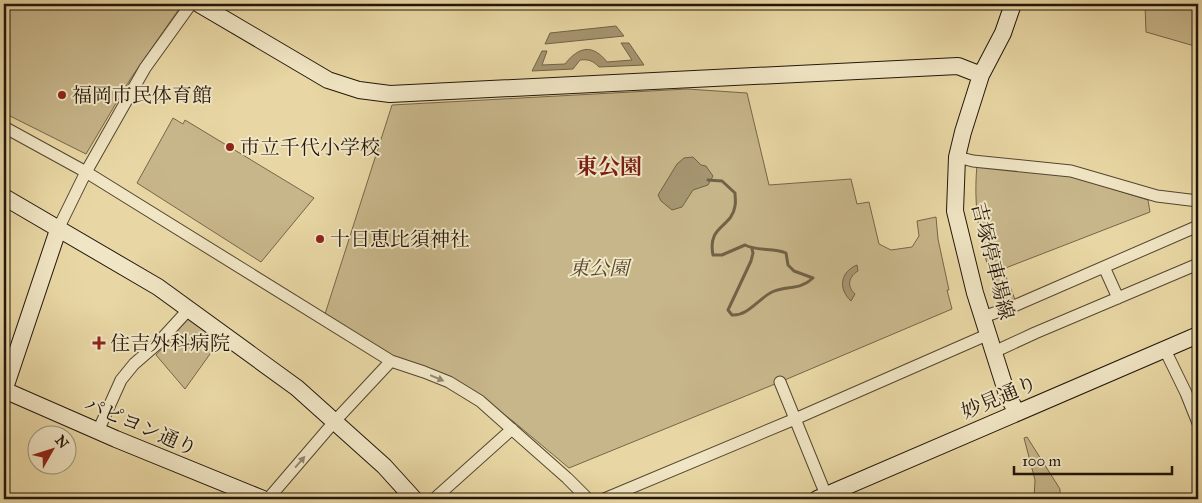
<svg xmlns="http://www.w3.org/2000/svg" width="1202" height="503" font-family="'IM FELL Great Primer','Noto Serif JP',serif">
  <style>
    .green { fill: #c7b68a; stroke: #75664a }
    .water { fill: #a59570; stroke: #716247 }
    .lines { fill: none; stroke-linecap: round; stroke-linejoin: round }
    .stream { stroke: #716247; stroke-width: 3 }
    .street-casing { stroke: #544630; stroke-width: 13 }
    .secondary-casing { stroke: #23160a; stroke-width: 18 }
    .street { stroke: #f0e5c4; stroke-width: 11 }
    .secondary { stroke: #f0e5c4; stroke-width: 16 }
    .rail { stroke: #23160a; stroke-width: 3; stroke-dasharray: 9 9; stroke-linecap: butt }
    .oneway { fill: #948870 }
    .poi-dot { fill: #8f2418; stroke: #f0e5c4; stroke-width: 2 }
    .labels { text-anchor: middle; stroke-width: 4; stroke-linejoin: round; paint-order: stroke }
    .poi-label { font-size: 20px; fill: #23160a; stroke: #f0e5c4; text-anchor: start }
    .street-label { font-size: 20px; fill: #23160a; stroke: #f0e5c4 }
    .park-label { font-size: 20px; font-style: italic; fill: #544630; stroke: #f0e5c4 }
    .quarter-label { font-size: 22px; font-weight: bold; fill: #7a1f14; stroke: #f0e5c4 }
  </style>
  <rect width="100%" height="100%" fill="#e8d7a4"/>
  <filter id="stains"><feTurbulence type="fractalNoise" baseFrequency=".004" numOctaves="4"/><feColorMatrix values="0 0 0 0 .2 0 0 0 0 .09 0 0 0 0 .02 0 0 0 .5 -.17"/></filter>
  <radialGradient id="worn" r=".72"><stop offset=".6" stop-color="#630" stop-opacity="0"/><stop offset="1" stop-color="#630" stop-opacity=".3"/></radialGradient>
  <path class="green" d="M4,4H179L181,6L131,78L86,154L4,113Z
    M1145,4H1198V47L1146,32Z
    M687,89L747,93L769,185L851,179L857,204L869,202L879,244L891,250L912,247L919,236L917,221L936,217L938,239L949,290H947L952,309L780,382L569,468L514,422L482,398L384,353L325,314L392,105Z
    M173,118L183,124L185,120L314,198L261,262L137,183Z
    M977,165L1071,176L1148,200L1150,212L1003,269L1016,302L1001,307C984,257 972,219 977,165Z
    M189,318L220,340L185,389L156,355Z
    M1027,437L1060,489V499H1034L1035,480L1024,438Z"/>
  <path class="water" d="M616,26L624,36L545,44L550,33Z
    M621,43H629L644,65L599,67C593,61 589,59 580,60L573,69L532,71L542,51H547L542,65L565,64C579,46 593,44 607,62L632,60Z
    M693,157L701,165L706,166L713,176L708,185L693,190L682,207L672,210L661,201L658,195L677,164L684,158Z
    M857,265L858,271C848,277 847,287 855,294L851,301C838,289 840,272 857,265Z"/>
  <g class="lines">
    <path class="stream" d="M708,180L722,181L735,193C735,197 736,202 735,206C732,228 707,225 713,255H722L745,245C758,252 773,247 786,253L788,265L794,271L813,278C799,291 788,285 772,292C758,299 748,316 732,315L728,310L751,261L753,253L752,249"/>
    <defs>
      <path id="street" d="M4,127L86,172L391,361L424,372L449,382L480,401L567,478L588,499
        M957,157L973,161L1071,171L1157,196L1198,201
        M59,227L86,172L145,68L191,4
        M1104,267L1118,298
        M983,317L1014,306L1198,226
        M1165,350L1186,393L1198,423
        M994,352L1035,333L1198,264
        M780,382L826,495
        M98,431L121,380L134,364L157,344L189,309
        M268,499L334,422L391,361
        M434,499L512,429
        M604,499L795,419L989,334"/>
      <path id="secondary" d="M199,4L328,80L359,90L390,94L958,66L981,75
        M1013,4L1003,33L981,75L963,132L957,157L955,211L975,293L1007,394L1017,413
        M4,197L158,287L297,388L384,466L414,499
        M4,390L116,439L263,499
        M4,391L59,227
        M817,499L1198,335"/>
    </defs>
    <use href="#street" class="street-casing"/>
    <use href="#secondary" class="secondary-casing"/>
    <use href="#street" class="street"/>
    <use href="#secondary" class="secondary"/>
    <path class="rail" d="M1176,499L1198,490"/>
  </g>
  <defs><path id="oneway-solid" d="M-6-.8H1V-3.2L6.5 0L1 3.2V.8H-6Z" transform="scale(1.25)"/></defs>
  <g class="oneway">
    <use href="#oneway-solid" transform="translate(437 378) rotate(23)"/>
    <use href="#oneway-solid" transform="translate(300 462) rotate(-49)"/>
  </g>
  <g class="poi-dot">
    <circle cx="62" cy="95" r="5"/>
    <circle cx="230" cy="147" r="5"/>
    <circle cx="320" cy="239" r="5"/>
    <path d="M96.5 335.5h5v5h5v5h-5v5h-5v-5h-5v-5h5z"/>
  </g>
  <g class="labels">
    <g class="poi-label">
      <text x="72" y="102">福岡市民体育館</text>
      <text x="240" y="154">市立千代小学校</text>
      <text x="330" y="246">十日恵比須神社</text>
      <text x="110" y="350">住吉外科病院</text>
    </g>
    <g class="street-label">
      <text transform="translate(993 261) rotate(76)" y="7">吉塚停車場線</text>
      <text transform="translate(999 397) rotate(-23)" y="7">妙見通り</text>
      <text transform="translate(141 426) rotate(23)" y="7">パピヨン通り</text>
    </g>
    <g class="park-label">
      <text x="599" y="275">東公園</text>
    </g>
    <g class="quarter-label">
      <text x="609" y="174">東公園</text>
    </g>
  </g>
  <rect width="1202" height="503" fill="none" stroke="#e8d7a4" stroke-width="20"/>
  <rect x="5" y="5" width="1192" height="493" fill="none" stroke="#23160a" stroke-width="2.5"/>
  <rect x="10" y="10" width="1182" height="483" fill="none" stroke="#23160a"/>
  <g transform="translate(52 450) rotate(51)"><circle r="24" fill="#f0e5c4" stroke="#9e927a"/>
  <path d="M0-4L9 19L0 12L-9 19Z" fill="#8f2418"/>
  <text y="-8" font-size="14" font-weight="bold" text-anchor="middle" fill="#23160a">N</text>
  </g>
  <path d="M1014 466v8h158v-8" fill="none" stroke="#23160a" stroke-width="2.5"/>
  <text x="1022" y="466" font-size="15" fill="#23160a" stroke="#f0e5c4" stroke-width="4" paint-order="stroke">100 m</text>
  <rect width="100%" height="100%" filter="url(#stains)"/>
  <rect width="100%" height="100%" fill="url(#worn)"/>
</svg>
